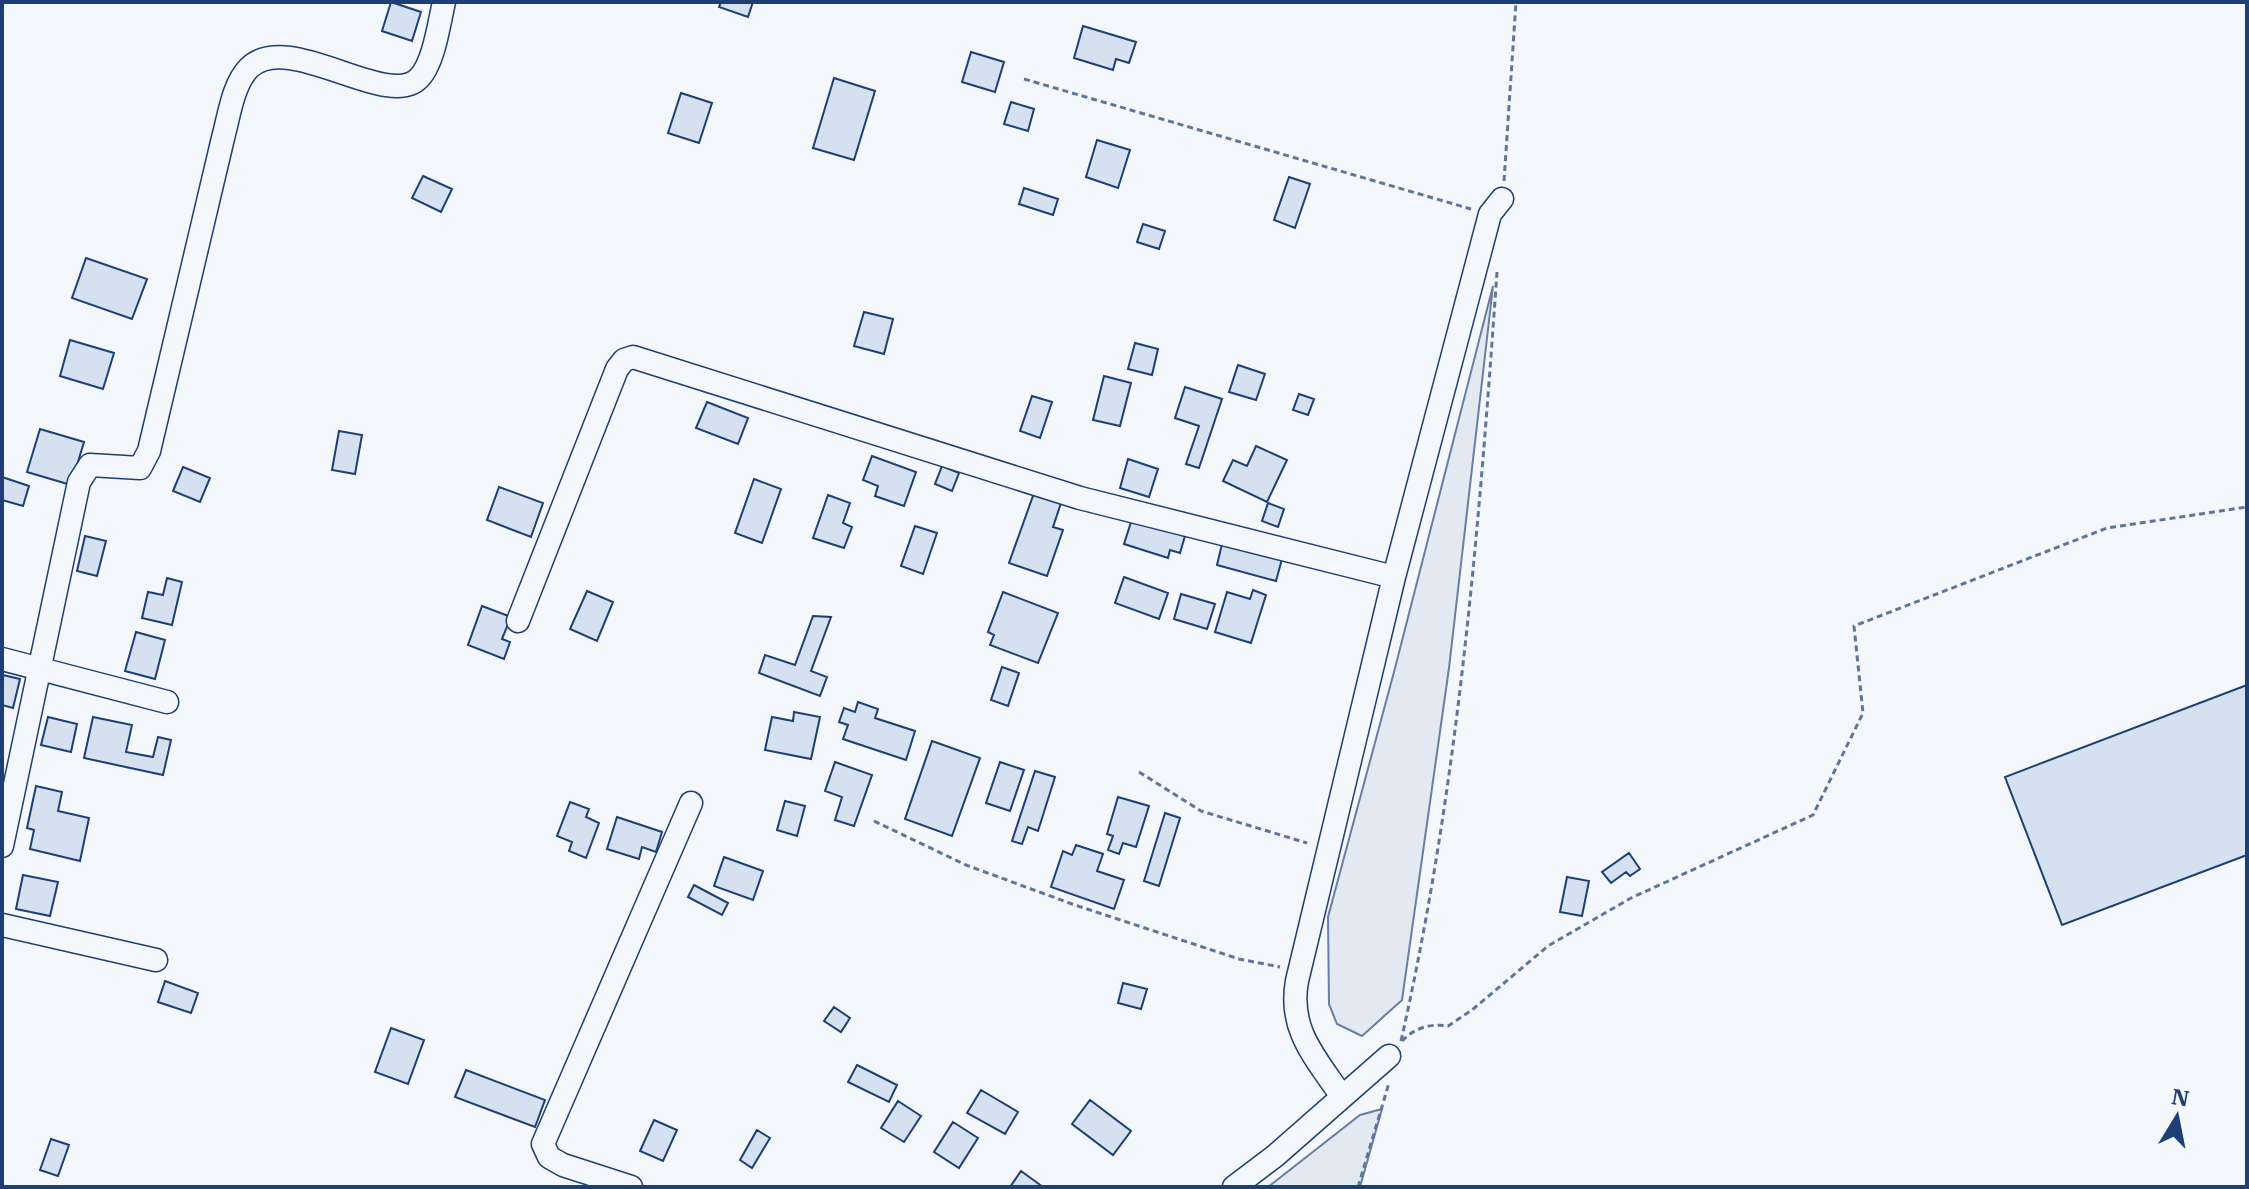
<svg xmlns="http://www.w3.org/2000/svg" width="2249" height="1189" font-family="'IBM Plex Serif',serif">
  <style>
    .green { fill: #e3e9f0; stroke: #687fa3; stroke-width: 2 }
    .building { fill: #d5e0f0; stroke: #1d3f73; stroke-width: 2 }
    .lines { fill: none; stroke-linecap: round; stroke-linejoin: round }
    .minor-casing { stroke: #1d3f73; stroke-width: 25 }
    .path { stroke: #5e769c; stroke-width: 3; stroke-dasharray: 6 4; stroke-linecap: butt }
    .minor { stroke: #f4f7fb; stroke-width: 22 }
  </style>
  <rect width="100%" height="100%" fill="#f4f7fb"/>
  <path class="green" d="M1493,286L1449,668L1402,1000L1362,1036L1337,1024L1329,1004L1328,917L1394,672Z
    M1382,1109L1360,1187H1268L1360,1115Z"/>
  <path class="building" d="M391,2L421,12L412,41L382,31Z
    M721,2H753L748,17L719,7Z
    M1083,26L1136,42L1129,63L1116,59L1113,70L1074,58Z
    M971,52L1004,62L995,92L962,82Z
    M834,78L875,91L854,160L813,148Z
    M681,93L712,103L699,143L668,133Z
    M1011,102L1034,109L1028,131L1004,124Z
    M1097,140L1130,150L1118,188L1086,177Z
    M423,176L452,189L441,212L412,198Z
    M1289,177L1310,184L1295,228L1274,220Z
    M1024,188L1058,199L1053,215L1019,204Z
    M1143,224L1165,231L1159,249L1137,242Z
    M86,258L147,279L132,319L72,298Z
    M864,312L893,319L884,354L854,346Z
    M70,340L114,353L103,389L60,376Z
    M1135,343L1158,349L1152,375L1128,369Z
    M1238,365L1265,374L1256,400L1229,392Z
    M1104,376L1131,383L1120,426L1093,420Z
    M1185,387L1222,399L1199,468L1186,464L1199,426L1175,418Z
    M1299,394L1314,399L1308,415L1293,410Z
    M1032,396L1052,402L1040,438L1020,431Z
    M707,402L748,418L738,444L696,428Z
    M40,429L84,442L71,485L27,472Z
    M339,431L362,435L355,474L332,470Z
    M1256,446L1287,460L1267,502L1223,481L1233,460L1247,466Z
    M872,456L916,472L904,506L875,496L878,486L863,480Z
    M1128,459L1158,469L1149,497L1120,488Z
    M942,466L959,473L952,491L935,484Z
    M183,467L210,478L200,502L173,491Z
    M2,477L29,486L23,506L2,500Z
    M754,479L781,489L762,543L735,533Z
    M499,487L543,503L531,537L487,520Z
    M1034,493L1061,503L1053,527L1063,530L1047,576L1009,563Z
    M828,495L850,503L843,523L852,527L844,548L813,538Z
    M1268,503L1284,509L1278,527L1262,521Z
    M1132,519L1185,536L1180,553L1170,550L1168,558L1124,544Z
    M915,526L937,533L923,574L901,566Z
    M85,536L106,541L97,576L77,571Z
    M1222,544L1282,559L1276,581L1217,565Z
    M1124,577L1168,593L1159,619L1115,603Z
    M167,578L182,582L172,625L142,618L148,592L163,595Z
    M1253,590L1266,595L1251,643L1215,632L1227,592L1250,599Z
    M587,591L613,602L597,641L570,629Z
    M1003,592L1058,613L1038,663L990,645L994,635L988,632Z
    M1181,594L1215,604L1207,629L1174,619Z
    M482,606L511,617L502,639L510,642L504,659L468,645Z
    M813,616L831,617L811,671L827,677L820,696L759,673L765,655L795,665Z
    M136,632L165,640L155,679L125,671Z
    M1002,667L1019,673L1008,706L991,700Z
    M3,675L20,679L13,708L2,705Z
    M2247,685V855L2062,925L2005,777Z
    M858,702L878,709L875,718L915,731L906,760L843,739L848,725L839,722L844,708L855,712Z
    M794,712L820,717L811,759L765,750L772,717L793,721Z
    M48,717L77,724L71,752L41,745Z
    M93,717L132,725L126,752L153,757L158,737L171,740L163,775L84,758Z
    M932,741L980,758L952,836L905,819Z
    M835,762L872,775L854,826L835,820L842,797L825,791Z
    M1000,762L1024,770L1010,811L986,803Z
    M1035,771L1055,777L1038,831L1028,827L1022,844L1012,841Z
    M36,786L62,792L58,811L89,818L80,861L30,849L34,830L27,828Z
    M1118,797L1149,806L1136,847L1123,843L1119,854L1108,850L1113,836L1107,834Z
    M785,801L805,806L797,836L777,830Z
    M570,802L589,809L586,817L599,823L586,858L569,851L572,842L557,836Z
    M1165,813L1180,818L1159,886L1144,881Z
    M617,817L662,832L656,852L642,847L639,859L607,849Z
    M1076,845L1103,854L1097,871L1124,880L1114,909L1051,887L1063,851L1072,855Z
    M1629,853L1640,869L1630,876L1626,872L1611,883L1602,872Z
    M724,857L763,871L753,900L714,886Z
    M23,875L58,882L50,916L16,909Z
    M1567,877L1589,881L1582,916L1560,912Z
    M694,885L728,903L722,915L688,897Z
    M165,981L198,993L191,1013L158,1002Z
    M1123,983L1147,989L1141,1009L1118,1003Z
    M834,1007L850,1018L841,1032L824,1021Z
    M391,1028L424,1040L408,1084L375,1072Z
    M857,1065L897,1085L889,1102L848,1082Z
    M466,1070L545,1100L535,1127L455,1097Z
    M981,1090L1018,1112L1005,1134L967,1113Z
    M1090,1100L1131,1131L1113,1155L1072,1124Z
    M898,1101L921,1116L904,1142L881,1128Z
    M654,1120L677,1130L663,1161L640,1151Z
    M953,1122L978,1138L959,1168L934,1152Z
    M757,1130L770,1138L752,1168L740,1160Z
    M51,1139L69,1145L58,1176L40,1170Z
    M1021,1171L1043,1187H1010Z"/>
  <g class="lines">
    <defs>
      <path id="minor" d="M518,621L617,369L624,360L633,357L1080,498L1394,577
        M2,659L167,702
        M2,846L79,482L90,465L140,468L149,451L223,138C229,116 233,84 249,68C288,29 388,111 419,78C434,63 439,23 444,2
        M2,925L156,960
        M1342,1097C1316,1058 1288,1030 1297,981L1394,577L1490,214L1502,199
        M631,1187L563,1165L549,1157L543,1144L691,803
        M1234,1187L1275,1156L1389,1056"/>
    </defs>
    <use href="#minor" class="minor-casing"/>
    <path class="path" d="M1024,79L1471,209
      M1504,181L1516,2
      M1139,772L1201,811L1307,843
      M874,821L966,865L1072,904L1239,959L1280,967
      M1401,1041C1458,789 1479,530 1497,272
      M1402,1041C1414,1028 1431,1023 1448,1026L1472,1010L1548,946L1631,898L1813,815L1863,713L1854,626L2107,528L2247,507
      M1358,1187L1389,1083"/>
    <use href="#minor" class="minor"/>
  </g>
  <rect width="2249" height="1189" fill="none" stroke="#1d3f73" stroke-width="8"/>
  <g transform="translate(2177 1117) rotate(10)" stroke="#f4f7fb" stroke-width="6" paint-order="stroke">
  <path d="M0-6L14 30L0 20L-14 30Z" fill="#1d3f73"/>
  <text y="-12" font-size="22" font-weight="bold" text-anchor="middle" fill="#1d3f73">N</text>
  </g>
</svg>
